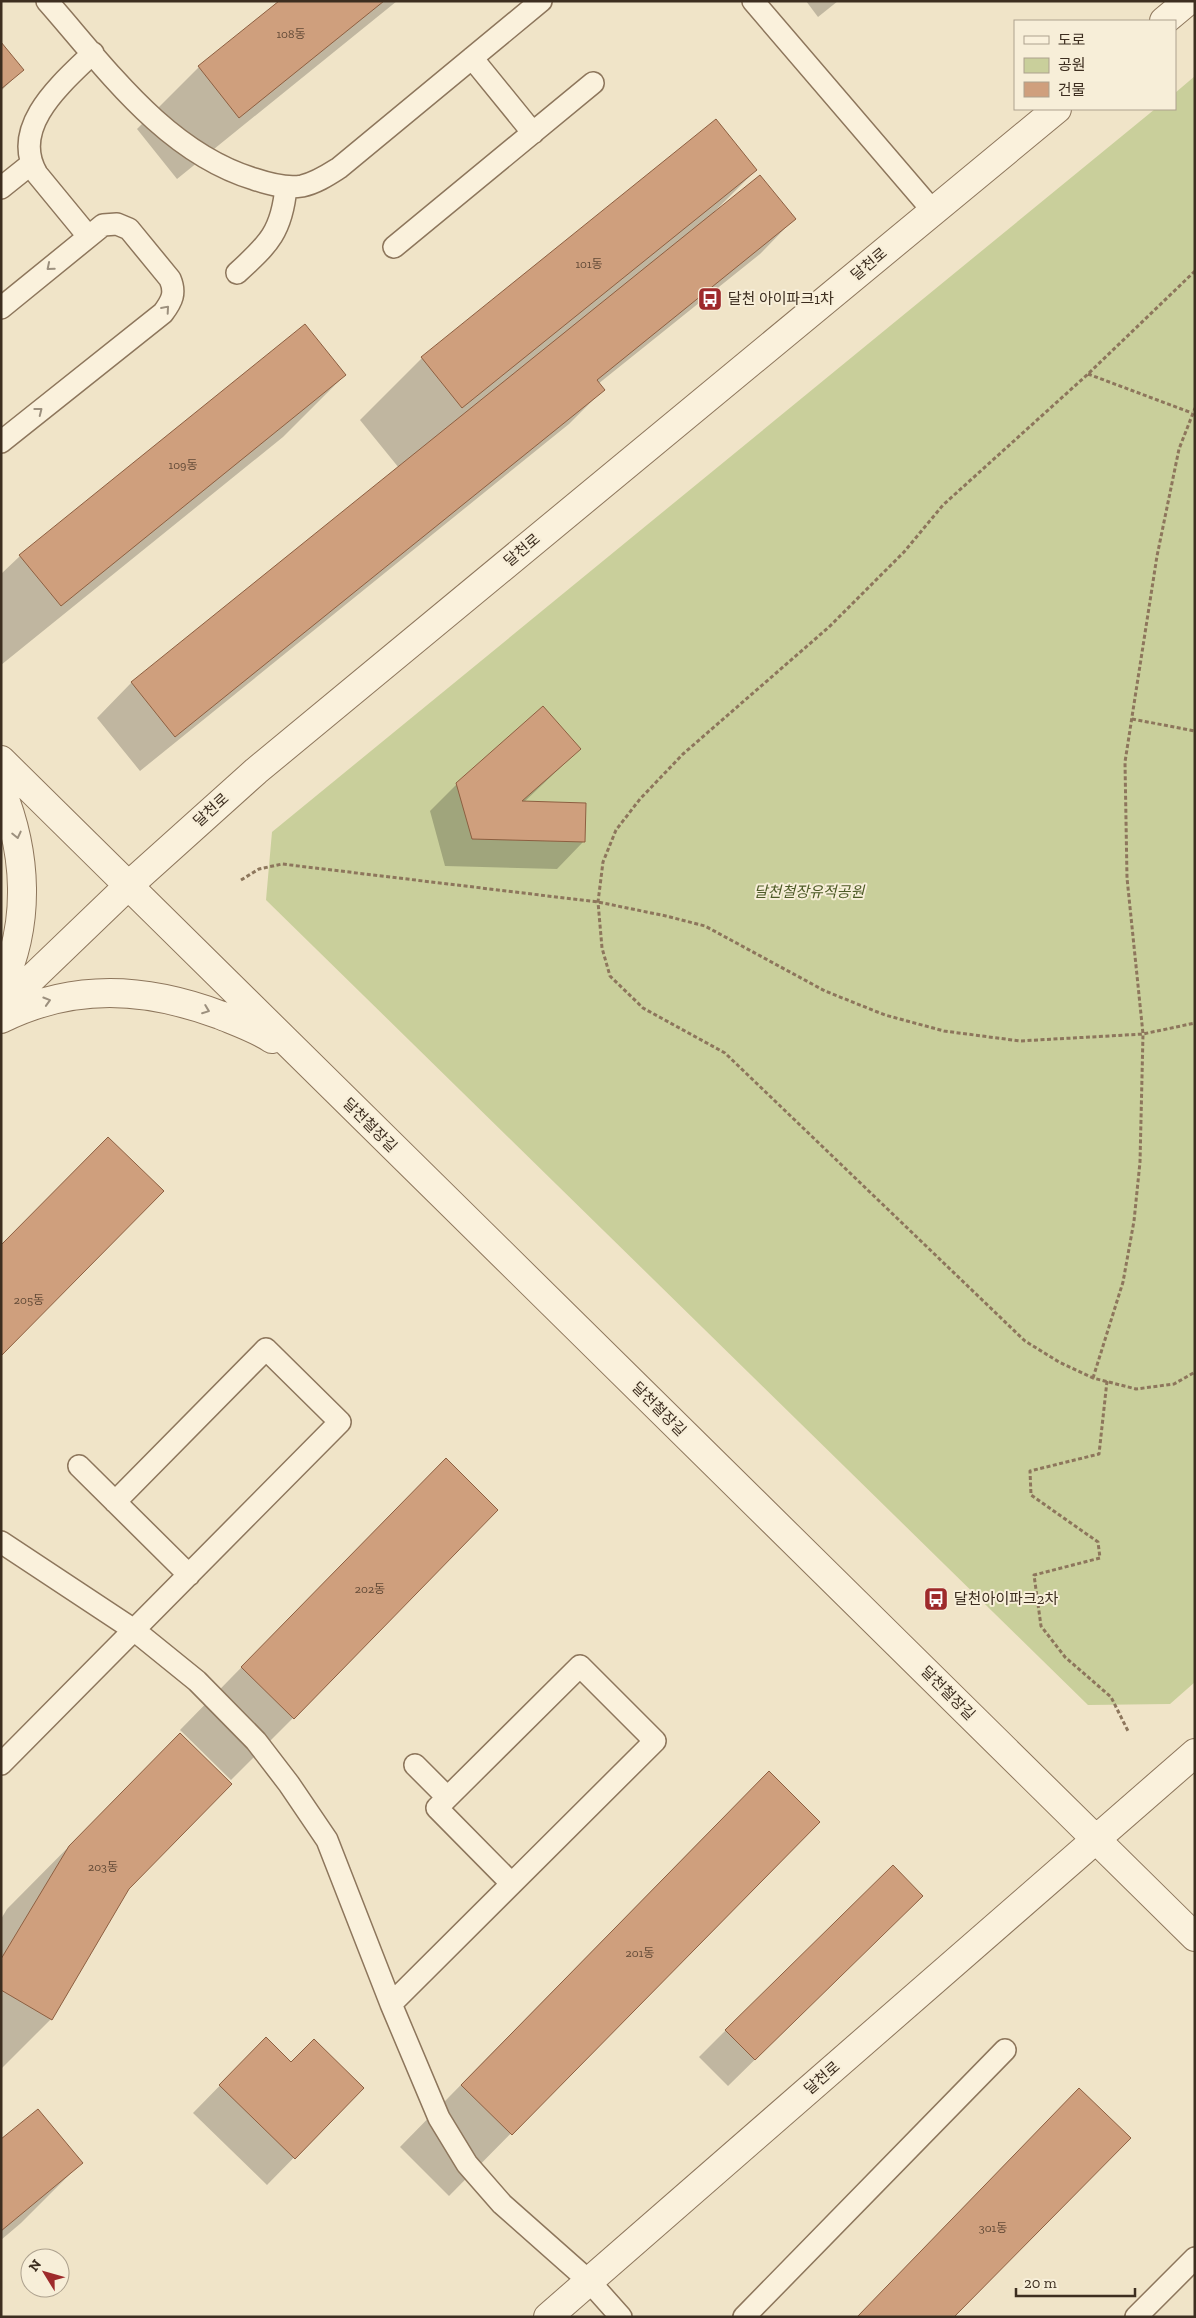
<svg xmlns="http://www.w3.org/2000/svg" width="1196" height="2318" font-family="'Zilla Slab','Noto Sans KR',serif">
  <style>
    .green { fill: #c9cf9b }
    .shadow { fill: #0003 }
    .building { fill: #cf9f7d; stroke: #8d5f41 }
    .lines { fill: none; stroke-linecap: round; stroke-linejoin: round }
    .service-casing { stroke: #8d765c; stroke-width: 24 }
    .tertiary-casing { stroke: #8d765c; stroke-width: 30 }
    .path { stroke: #8d765c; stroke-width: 3; stroke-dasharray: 4 2.5; stroke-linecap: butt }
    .service { stroke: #faf1dc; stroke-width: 21 }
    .tertiary { stroke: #faf1dc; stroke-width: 28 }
    .oneway { stroke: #9c907e }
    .labels { text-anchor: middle; stroke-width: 4; stroke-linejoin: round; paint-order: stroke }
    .number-label { font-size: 12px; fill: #624a37 }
    .street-label { font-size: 15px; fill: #3d2e20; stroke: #f7eed8 }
    .poi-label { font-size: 15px; fill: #3d2e20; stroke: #f7eed8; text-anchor: start }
    .park-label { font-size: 15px; font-style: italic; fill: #4d5a26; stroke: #f7eed8 }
  </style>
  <rect width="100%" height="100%" fill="#f0e4c8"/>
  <path class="green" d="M1195,76V1682L1170,1704L1088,1705L266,900L272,832L1155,109H1175V93Z"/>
  <path class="shadow" d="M281,1H397L177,179L137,129L199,67Z
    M806,1H838L818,17Z
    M1,44L22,70L1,91Z
    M716,120L756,170L715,211L794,219L760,254L598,384L603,390L569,424L140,771L97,718L131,683L399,468L360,420L422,358Z
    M345,375L283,437L1,665V574L20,556Z
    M580,749L523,803L584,841L557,869L445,866L430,811L457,784Z
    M384,1522L293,1718L231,1780L180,1730Z
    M119,1796L128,1888L51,2019L1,2069V1919L7,1909Z
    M819,1822L449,2196L400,2147L707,1834Z
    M894,1923L728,2086L699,2057L726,2030Z
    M291,2064L362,2088L267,2185L193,2113L239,2066Z
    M1,2141L81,2163L21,2223L1,2240Z
    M1017,2152L952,2317H857Z"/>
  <path class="building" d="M279,1H384L239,118L198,66Z
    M1,42L24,70L1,89Z
    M716,119L757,170L462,408L421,357Z
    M760,175L796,219L597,380L605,390L175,737L131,682Z
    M305,324L346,375L61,606L19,555Z
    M543,706L581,749L522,801L586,803L585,842L472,839L456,783Z
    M108,1137L164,1191L1,1356V1245Z
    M446,1458L498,1510L294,1719L241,1667Z
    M180,1733L232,1784L129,1889L52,2020L1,1990V1959L69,1846Z
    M769,1771L820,1822L512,2135L461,2085Z
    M893,1865L923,1896L755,2060L725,2030Z
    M266,2037L291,2062L314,2039L364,2088L295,2159L219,2085Z
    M1079,2088L1131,2138L954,2317H857Z
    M38,2109L83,2163L1,2231V2139Z"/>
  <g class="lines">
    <defs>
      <path id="service" d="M47,1C106,68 165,152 254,179C269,184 286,189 302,186C316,183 328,175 339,168L541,1
        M753,1L933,211
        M472,58L533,133
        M1,188L31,164
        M88,236L37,174C9,127 62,83 93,53
        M394,247L593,83
        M237,273C269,244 282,231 286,187
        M1,308L103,225L117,224L129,229L170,279C176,293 172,301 163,313L1,442
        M79,1466L189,1575
        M1,1542L134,1630L197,1681L256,1741L289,1784L327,1840L391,2004L439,2118L467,2164L502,2204L589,2281L621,2317
        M1,1764L340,1422L266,1349L115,1502
        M415,1765L447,1797
        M391,2004L655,1741L580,1666L437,1808L511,1883
        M744,2317L1005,2050
        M1136,2317L1195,2258"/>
      <path id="tertiary" d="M1164,21L1188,1
        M1,760L1195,1937
        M1,789C27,853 31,923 1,987
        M1,1008L128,886L256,771L1057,109
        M1,1019C74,983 145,987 220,1015C237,1022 257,1029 272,1039
        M548,2317L1195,1753"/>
    </defs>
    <use href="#service" class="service-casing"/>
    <use href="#tertiary" class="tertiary-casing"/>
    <path class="path" d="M1195,271L1088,374L943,505L904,552L829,627L683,754L640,799L616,830L603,862L598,902L602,948L610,976L643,1008L725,1053L1025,1341L1059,1362L1093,1378L1136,1389L1174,1384L1195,1372
      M1088,374L1192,413
      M1132,719L1195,731
      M241,880L259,869L282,864L598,902L666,916L705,926L825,991L885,1015L944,1031L1020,1041L1143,1034L1195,1023
      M1093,1378L1123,1282L1134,1221L1140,1162L1143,1034L1127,878L1125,762L1157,556L1179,449L1195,408
      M1107,1381L1099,1454L1030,1471L1031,1495L1098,1542L1100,1558L1034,1575L1041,1626L1065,1657L1111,1697L1128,1731"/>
    <use href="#service" class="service"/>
    <use href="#tertiary" class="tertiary"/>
  </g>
  <defs><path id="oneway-chevron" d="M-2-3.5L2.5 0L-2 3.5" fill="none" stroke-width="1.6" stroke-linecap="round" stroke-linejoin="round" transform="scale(1.25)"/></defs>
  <g class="oneway">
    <use href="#oneway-chevron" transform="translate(50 267) rotate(140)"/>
    <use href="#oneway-chevron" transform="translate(166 309) rotate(-49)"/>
    <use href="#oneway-chevron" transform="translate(39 411) rotate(-38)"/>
    <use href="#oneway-chevron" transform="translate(17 835) rotate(77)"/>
    <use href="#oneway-chevron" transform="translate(47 1001) rotate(-17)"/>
    <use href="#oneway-chevron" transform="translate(206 1010) rotate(21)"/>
  </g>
  <defs>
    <symbol id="bus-square" viewBox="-11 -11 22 22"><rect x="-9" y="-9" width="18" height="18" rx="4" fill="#9e2a2b" stroke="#f7eed8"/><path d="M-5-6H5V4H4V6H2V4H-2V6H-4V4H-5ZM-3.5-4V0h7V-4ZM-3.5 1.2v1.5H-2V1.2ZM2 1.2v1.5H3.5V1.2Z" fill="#fff"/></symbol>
  </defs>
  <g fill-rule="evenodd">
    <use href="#bus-square" x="696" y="285" width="28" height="28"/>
    <use href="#bus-square" x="922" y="1585" width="28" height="28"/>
  </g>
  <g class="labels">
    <g class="number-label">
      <text x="291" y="38">108동</text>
      <text x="589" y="268">101동</text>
      <text x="183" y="469">109동</text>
      <text x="29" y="1304">205동</text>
      <text x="370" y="1593">202동</text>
      <text x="103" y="1871">203동</text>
      <text x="640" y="1957">201동</text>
      <text x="993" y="2232">301동</text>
    </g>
    <g class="street-label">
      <text transform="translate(869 264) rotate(-40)" y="5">달천로</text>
      <text transform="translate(522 550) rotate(-40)" y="5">달천로</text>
      <text transform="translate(211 810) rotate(-42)" y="5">달천로</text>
      <text transform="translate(370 1125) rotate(45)" y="5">달천철장길</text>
      <text transform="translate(659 1409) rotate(45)" y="5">달천철장길</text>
      <text transform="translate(948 1693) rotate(45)" y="5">달천철장길</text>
      <text transform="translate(822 2078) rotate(-41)" y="5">달천로</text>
    </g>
    <g class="poi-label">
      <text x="728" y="304">달천 아이파크1차</text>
      <text x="954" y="1604">달천아이파크2차</text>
    </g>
    <g class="park-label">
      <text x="809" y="897">달천철장유적공원</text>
    </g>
  </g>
  <rect width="1196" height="2318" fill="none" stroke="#3d2e20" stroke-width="5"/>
  <rect x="1014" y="20" width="162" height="90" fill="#f7eed8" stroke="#ada18e"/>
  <rect x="1024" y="36" width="25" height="8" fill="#faf1dc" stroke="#ada18e"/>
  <text x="1058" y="45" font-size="15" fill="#3d2e20">도로</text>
  <rect x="1024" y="58" width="25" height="15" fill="#c9cf9b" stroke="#ada18e"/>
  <text x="1058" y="70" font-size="15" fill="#3d2e20">공원</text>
  <rect x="1024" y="82" width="25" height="15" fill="#cf9f7d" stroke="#ada18e"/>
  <text x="1058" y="95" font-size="15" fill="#3d2e20">건물</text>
  <g transform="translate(45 2273) rotate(307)"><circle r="24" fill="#f7eed8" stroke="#ada18e"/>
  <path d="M0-4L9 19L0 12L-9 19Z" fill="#9e2a2b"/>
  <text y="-8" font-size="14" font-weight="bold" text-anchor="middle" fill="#3d2e20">N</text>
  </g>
  <path d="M1016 2288v8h119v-8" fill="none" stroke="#3d2e20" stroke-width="2.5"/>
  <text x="1024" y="2288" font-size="15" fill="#3d2e20" stroke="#f7eed8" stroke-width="4" paint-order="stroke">20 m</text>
</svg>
